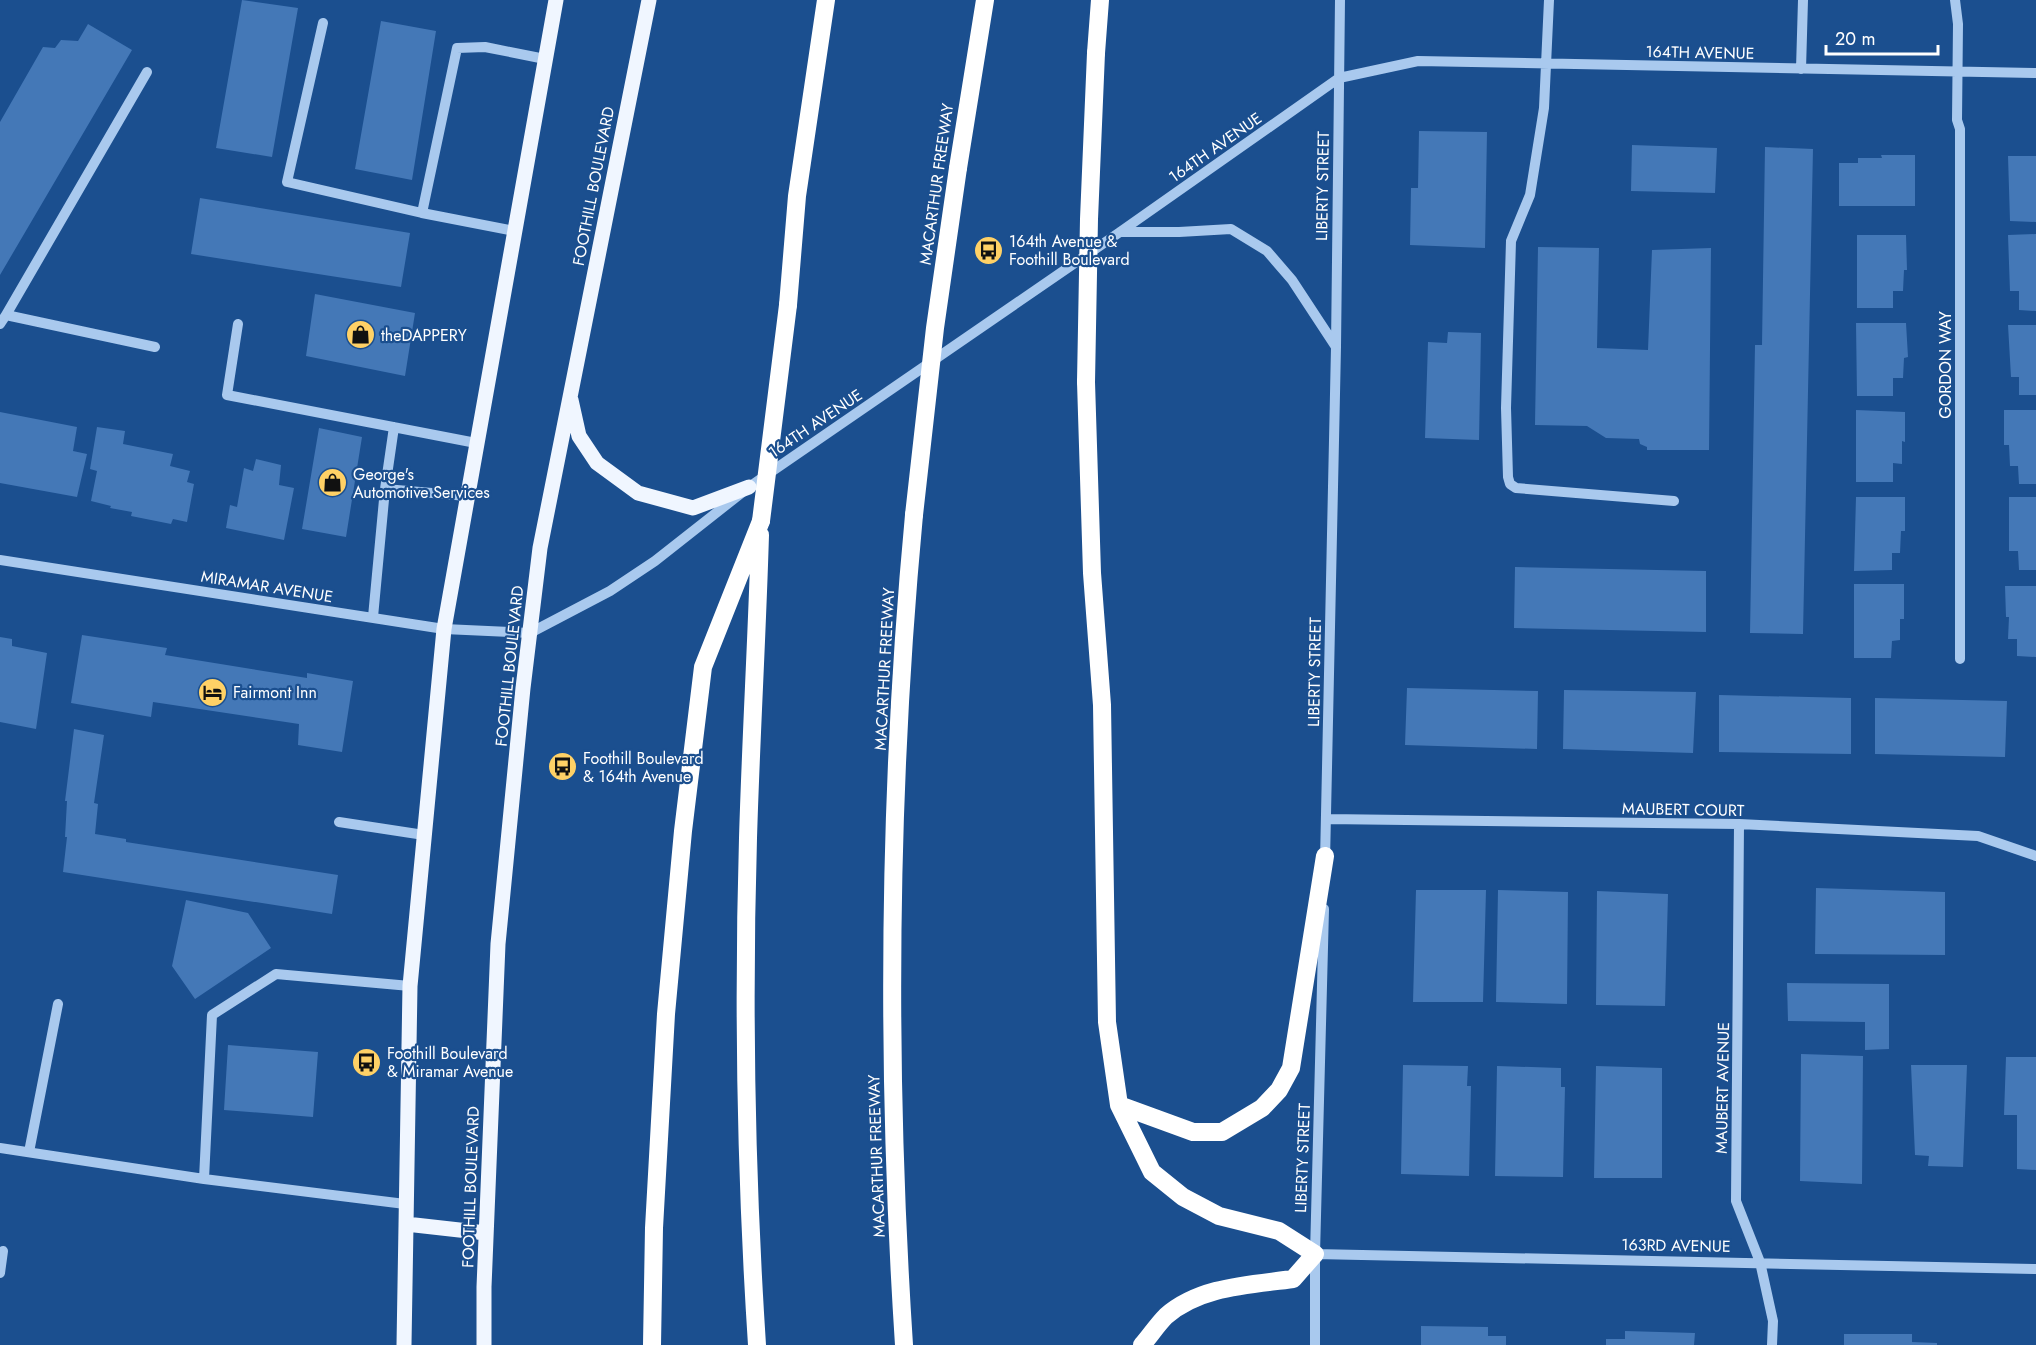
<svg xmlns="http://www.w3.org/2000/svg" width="2036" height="1345" font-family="Jost,sans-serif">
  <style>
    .building { fill: #4478b7 }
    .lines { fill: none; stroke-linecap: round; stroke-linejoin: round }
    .minor { stroke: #a9c9ee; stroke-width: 10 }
    .major { stroke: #f0f6ff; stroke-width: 15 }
    .highway { stroke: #fff; stroke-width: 18 }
    .highway-bridge { stroke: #fff; stroke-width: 18 }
    .labels { text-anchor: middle; stroke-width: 4.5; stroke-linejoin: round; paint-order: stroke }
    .street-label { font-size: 16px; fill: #fff; stroke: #1b4f8f }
    .poi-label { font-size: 16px; fill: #fff; stroke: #1b4f8f; text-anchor: start }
  </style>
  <rect width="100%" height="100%" fill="#1b4f8f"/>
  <path class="building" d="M242,0L298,8L272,157L216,148Z
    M381,21L436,31L412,180L355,169Z
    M88,24L132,50L0,275V122L43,47L55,48L61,40L78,41Z
    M1419,131L1487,132L1485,248L1410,245L1411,188H1418Z
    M1632,145L1717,148L1715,193L1631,191Z
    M1765,147L1813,149L1803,634L1750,633L1755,345H1762Z
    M1881,155H1915V206H1839V163H1858V158H1882Z
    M2008,156H2036V222L2010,221Z
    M200,198L410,233L401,287L191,254Z
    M2036,234V311L2019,310V291H2010L2008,235Z
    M1857,235H1906L1907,270H1904L1903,291H1893V308H1857Z
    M1538,247L1599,248L1597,348L1648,350L1652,250L1711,248L1709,450H1647V447L1640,444L1639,439L1606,438L1587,426L1535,425Z
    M315,294L415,313L405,376L306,356Z
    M1856,323H1906L1908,357L1904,358L1903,378H1893V396H1857Z
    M2008,325H2036V395H2019V377H2011Z
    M1448,332L1481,333L1479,440L1425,438L1428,342L1447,343Z
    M1856,410L1905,412V442L1902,441V464L1893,463V482H1856Z
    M2004,410H2036V484H2019L2018,466H2010L2009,445H2004Z
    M0,412L77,427L73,451L87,454L77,497L0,483Z
    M97,427L125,431L123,444L173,454L170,466L190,471L187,482L194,484L187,522L173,519L171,524L131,516L132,512L110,508L111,506L91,501L97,471L90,469Z
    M319,428L362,437L346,537L302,529Z
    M256,459L281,465L279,485L294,488L284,540L226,528L230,505L237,507L244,468L253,471Z
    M1856,497H1905V531H1901L1900,553H1892V570L1854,571Z
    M2009,497H2036V570H2019L2018,551H2009Z
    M1515,567L1706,571V632L1514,628Z
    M1854,584H1904V619H1900V640L1892,641L1891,658H1854Z
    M2005,586H2036V657L2017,656V639H2008L2009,617H2006Z
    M82,635L167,648L165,655L307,678V673L353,681L342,752L298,745L299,724L153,702L151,717L71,703Z
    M0,637L12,639V646L47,653L36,729L0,722Z
    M1407,688L1538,691L1537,749L1405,745Z
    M1564,690L1696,692L1693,753L1563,749Z
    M1719,695L1851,698V754L1719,752Z
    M1875,698L2007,701L2005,757L1875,754Z
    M74,729L104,735L94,803L98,804L95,834L126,839V842L338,875L332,914L63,872L67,837H65L67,801H65Z
    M1816,888L1945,892V955L1815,954Z
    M1416,890H1486L1483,1002H1413Z
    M1498,890L1568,892L1567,1004L1496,1002Z
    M1597,891L1668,894L1665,1006L1596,1005Z
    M186,900L248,913L271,948L195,999L172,966Z
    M1787,983L1889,984V1049L1865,1050V1022L1788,1021Z
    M228,1045L318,1052L313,1117L224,1110Z
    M1801,1054L1863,1056L1862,1184L1800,1181Z
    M2006,1057H2036V1170L2017,1169V1115H2004Z
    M1403,1065L1468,1066L1467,1086H1471L1469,1176L1401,1174Z
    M1911,1065H1967L1963,1167L1928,1166L1929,1156L1915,1155Z
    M1497,1066L1561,1068V1087H1565L1563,1177L1495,1176Z
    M1596,1066L1662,1068V1178H1594Z
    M1421,1326L1488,1327V1336H1506V1345H1421Z
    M1625,1331L1695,1333L1694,1345H1606V1339H1625Z
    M1844,1334H1912V1342L1937,1343V1345H1844Z"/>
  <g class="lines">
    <path class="minor" d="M1549,0L1544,108L1530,195L1511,241L1506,408L1508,477L1510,484L1516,488L1674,501
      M1955,0L1958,24L1957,120L1960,129V659
      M323,23L287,182L422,213L514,231
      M1801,69L1803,0
      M422,213L457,48L485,47L545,59
      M1120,232H1179L1231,229L1267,251L1292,280L1336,347
      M6,315L147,72
      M0,324L6,315L155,347
      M238,324L227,395L476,443
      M385,489L394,427
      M0,560L444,629L530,633L610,591L655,561L749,487L1120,232L1339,78L1418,61L2036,73
      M373,617L385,489L467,496
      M1326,819L1739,824L1978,836L2036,856
      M339,822L424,835
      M1739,824L1736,1201L1760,1262L1773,1321L1772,1345
      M1325,861L1336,347L1340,0
      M0,1148L204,1179L405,1204
      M29,1152L58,1004
      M204,1179L212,1015L276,974L410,986
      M1315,1254L2036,1269
      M0,1273L3,1251
      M1315,1345V1254L1324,909"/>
    <path class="major" d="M571,400L579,436L597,463L638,493L693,508L749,487
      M406,1224L486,1233
      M404,1345L410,986L444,629L556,0
      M484,1345V1287L498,944L523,688L540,548L649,0"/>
    <path class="highway" d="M1096,53L1100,0
      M958,168L985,0
      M788,305L797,196L826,0
      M1086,382L1092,573L1102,705L1107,1022L1119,1105L1152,1172L1183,1197L1219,1216L1279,1231L1315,1254L1293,1279C1250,1285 1200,1286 1166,1316C1157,1325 1150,1336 1142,1345
      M1119,1105L1193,1132H1222L1262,1108L1279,1090L1291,1068L1325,856
      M652,1345L654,1228L666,1014L683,831L703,667L761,521
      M757,1345C746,1177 743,1007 748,838C751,737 757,636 760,535
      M904,1345C886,1069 888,791 914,515"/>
    <path class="highway-bridge" d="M1086,382L1089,219L1096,53
      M914,515L935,328L958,168
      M761,521L788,305"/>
  </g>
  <defs>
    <symbol id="bus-disc" viewBox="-11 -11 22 22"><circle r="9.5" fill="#ffd166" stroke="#1b4f8f"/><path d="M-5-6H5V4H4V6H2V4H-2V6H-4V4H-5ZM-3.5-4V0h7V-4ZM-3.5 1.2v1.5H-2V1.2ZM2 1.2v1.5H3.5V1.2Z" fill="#111"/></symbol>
    <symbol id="shop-disc" viewBox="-11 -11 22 22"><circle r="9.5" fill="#ffd166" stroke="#1b4f8f"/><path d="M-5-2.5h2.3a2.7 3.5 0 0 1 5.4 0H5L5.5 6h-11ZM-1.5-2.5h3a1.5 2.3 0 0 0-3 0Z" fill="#111"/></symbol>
    <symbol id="hotel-disc" viewBox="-11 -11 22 22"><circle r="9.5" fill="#ffd166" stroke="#1b4f8f"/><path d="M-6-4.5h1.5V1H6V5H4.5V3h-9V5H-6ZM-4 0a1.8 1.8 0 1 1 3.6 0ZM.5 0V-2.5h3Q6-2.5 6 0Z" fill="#111"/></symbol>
  </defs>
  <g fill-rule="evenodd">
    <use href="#bus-disc" x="972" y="234" width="33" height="33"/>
    <use href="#shop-disc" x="344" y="318" width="33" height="33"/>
    <use href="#shop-disc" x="316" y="466" width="33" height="33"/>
    <use href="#hotel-disc" x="196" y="676" width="33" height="33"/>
    <use href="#bus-disc" x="546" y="750" width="33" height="33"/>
    <use href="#bus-disc" x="350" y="1046" width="33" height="33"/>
  </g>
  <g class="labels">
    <g class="street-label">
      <text transform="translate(1700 52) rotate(1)" y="6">164TH AVENUE</text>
      <text transform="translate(1215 147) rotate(-35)" y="6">164TH AVENUE</text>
      <text transform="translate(936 184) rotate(-82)" y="6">MACARTHUR FREEWAY</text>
      <text transform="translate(593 186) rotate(-79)" y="6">FOOTHILL BOULEVARD</text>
      <text transform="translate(1322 186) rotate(-89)" y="6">LIBERTY STREET</text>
      <text transform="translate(1945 365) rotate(-90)" y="6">GORDON WAY</text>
      <text transform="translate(815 423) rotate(-34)" y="6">164TH AVENUE</text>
      <text transform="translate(267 586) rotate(9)" y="6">MIRAMAR AVENUE</text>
      <text transform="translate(509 666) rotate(-84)" y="6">FOOTHILL BOULEVARD</text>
      <text transform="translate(884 669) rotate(-87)" y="6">MACARTHUR FREEWAY</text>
      <text transform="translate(1314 672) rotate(-89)" y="6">LIBERTY STREET</text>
      <text transform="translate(1683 809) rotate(1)" y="6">MAUBERT COURT</text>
      <text transform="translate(1722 1088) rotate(-89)" y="6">MAUBERT AVENUE</text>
      <text transform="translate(876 1156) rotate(-92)" y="6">MACARTHUR FREEWAY</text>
      <text transform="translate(1302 1158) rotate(-88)" y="6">LIBERTY STREET</text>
      <text transform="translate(470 1187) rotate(-88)" y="6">FOOTHILL BOULEVARD</text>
      <text transform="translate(1676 1245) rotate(1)" y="6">163RD AVENUE</text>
    </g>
    <g class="poi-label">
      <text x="1009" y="247">164th Avenue &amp;<tspan x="1009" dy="18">Foothill Boulevard</tspan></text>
      <text x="381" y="341">theDAPPERY</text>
      <text x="353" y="480">George's<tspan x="353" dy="18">Automotive Services</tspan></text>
      <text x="233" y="698">Fairmont Inn</text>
      <text x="583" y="764">Foothill Boulevard<tspan x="583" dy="18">&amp; 164th Avenue</tspan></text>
      <text x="387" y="1059">Foothill Boulevard<tspan x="387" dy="18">&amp; Miramar Avenue</tspan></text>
    </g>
  </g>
  <path d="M1826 45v9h112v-9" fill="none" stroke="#ffffff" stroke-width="3"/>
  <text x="1835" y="45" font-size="18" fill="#ffffff" stroke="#1b4f8f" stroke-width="4.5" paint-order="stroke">20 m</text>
</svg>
